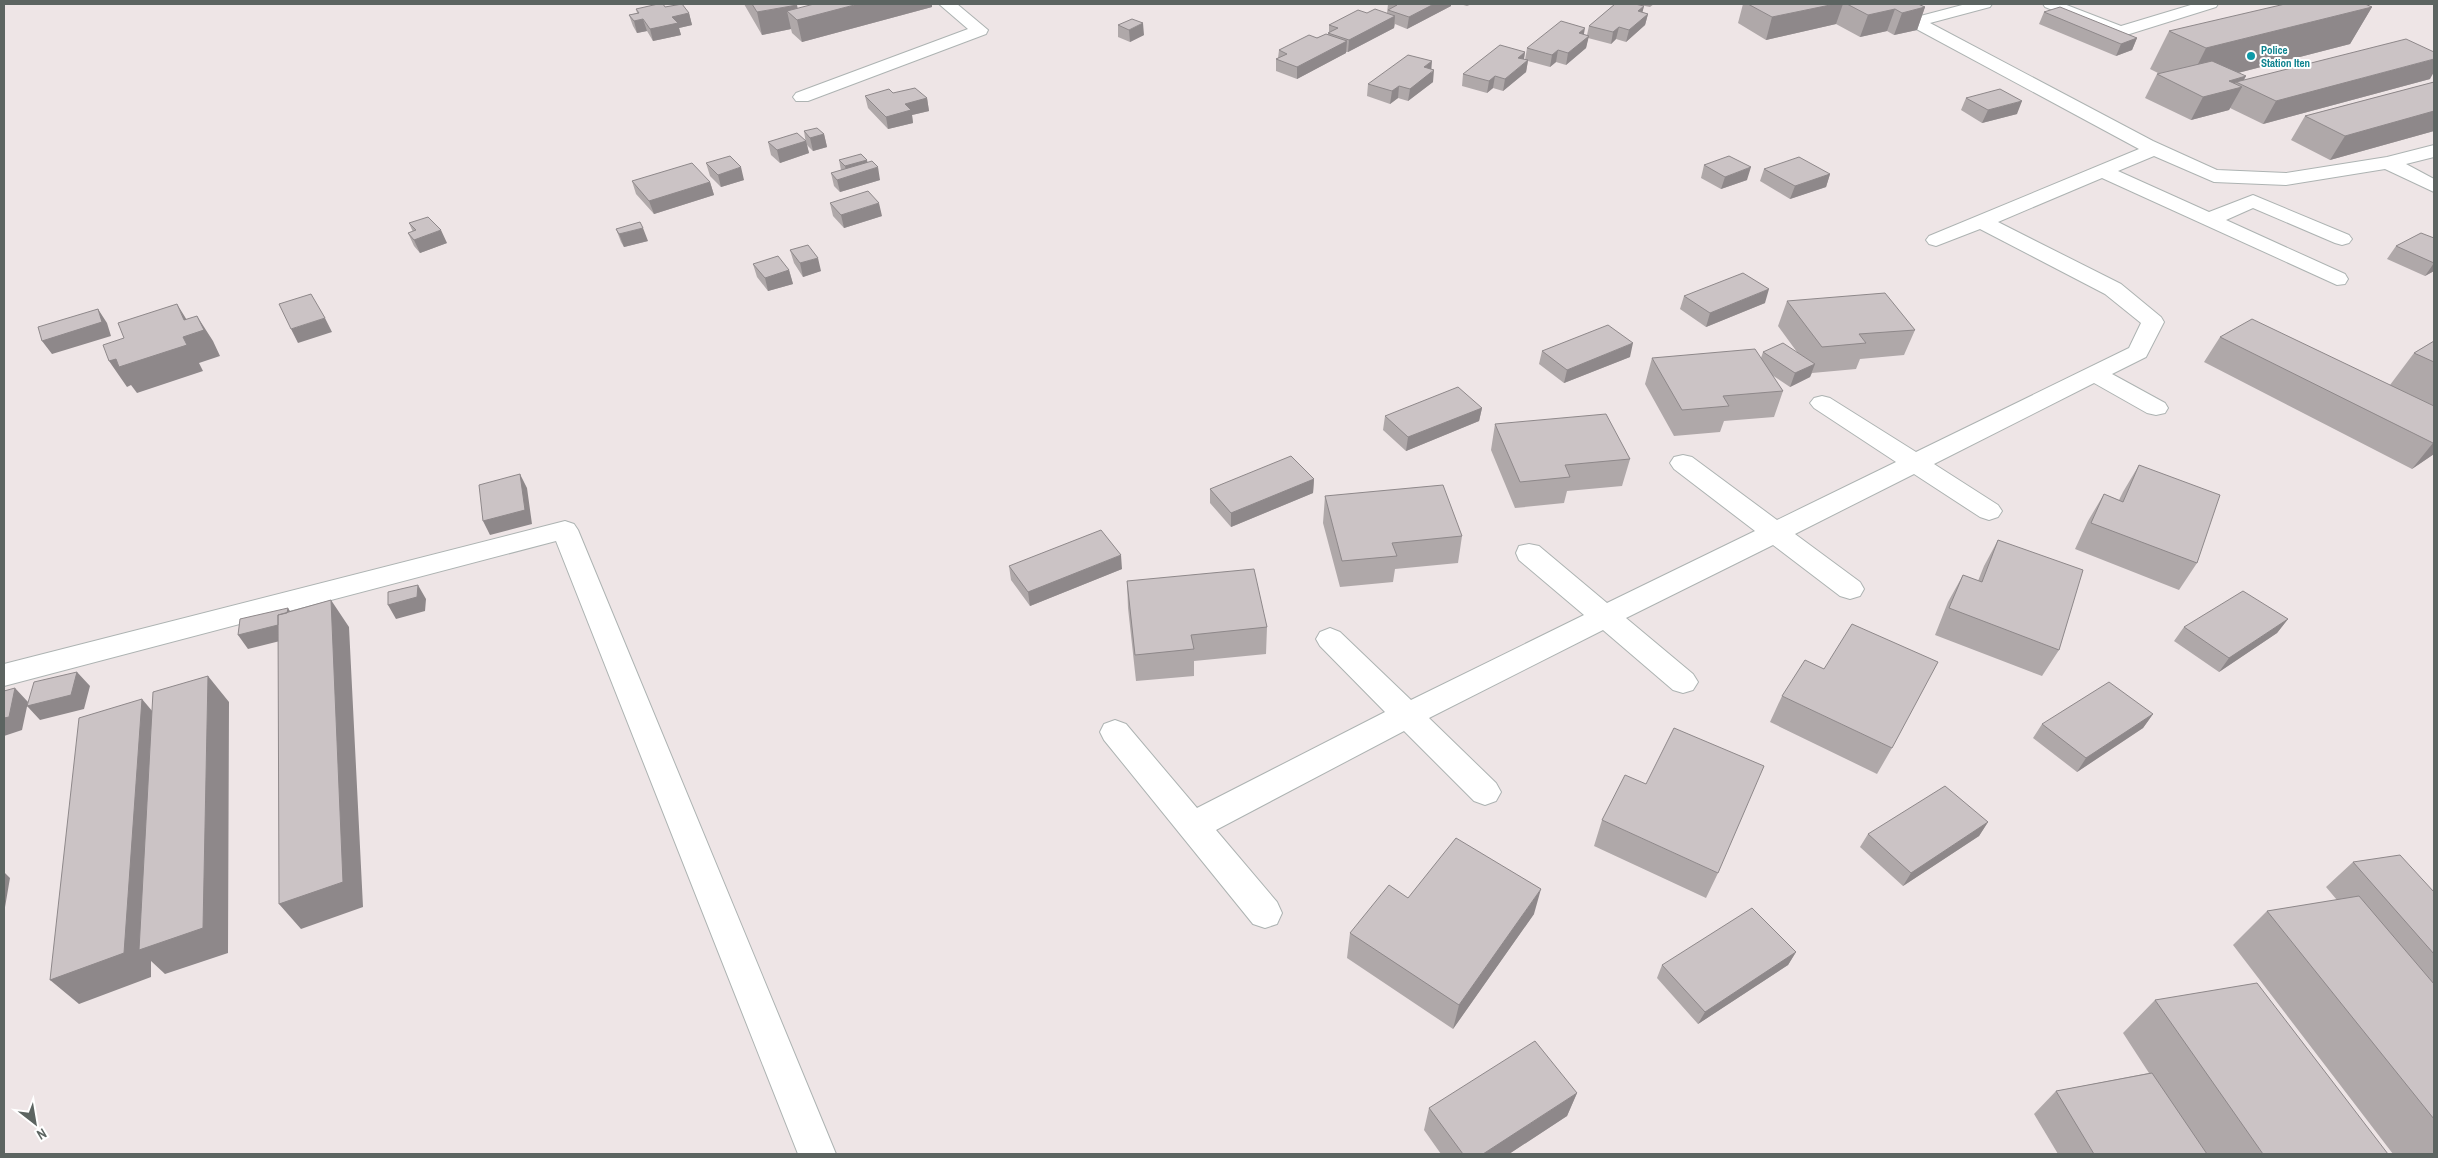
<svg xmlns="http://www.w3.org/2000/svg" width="2438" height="1158" font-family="'Archivo Narrow',sans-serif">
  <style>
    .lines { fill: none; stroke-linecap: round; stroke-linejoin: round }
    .lane-casing { stroke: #adb3b2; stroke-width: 2 }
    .street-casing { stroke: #adb3b2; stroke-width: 2 }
    .lane { fill: #fff; fill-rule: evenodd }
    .street { fill: #fff; fill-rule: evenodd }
    .wall { fill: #afa8a9 }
    .shaded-wall { fill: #8e888a }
    .building { fill: #cbc3c5; stroke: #8e888a }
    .culture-dot { fill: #0f9aa8; stroke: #fff; stroke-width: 2 }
    .labels { text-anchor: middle; stroke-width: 4; stroke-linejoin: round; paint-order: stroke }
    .far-culture-label { font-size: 11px; font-weight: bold; fill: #0d838f; stroke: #fff; text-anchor: start }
  </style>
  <rect width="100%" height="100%" fill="#eee5e6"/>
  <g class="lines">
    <defs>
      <path id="lane" d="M1966,4H1992L1990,7L1930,23L2153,141L2217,170L2286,173L2387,157L2434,145V157L2406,164L2434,179V192L2385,169L2286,185L2214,182L2154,156L2118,171L2209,212L2253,195L2349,235L2352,239L2349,243L2342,245L2335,243L2253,208L2226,220L2345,274L2348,279L2345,284L2337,285L2102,178L1998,222L2121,284L2161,317L2164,322L2146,357L2112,374L2165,403L2168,408L2165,413L2156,415L2147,413L2094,383L1934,464L1998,505L2002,511L1998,517L1989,520L1980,517L1914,474L1795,534L1860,582L1864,589L1860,596L1850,599L1840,596L1773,545L1626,618L1693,674L1698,682L1693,690L1683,693L1673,690L1603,630L1429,718L1496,783L1501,792L1496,801L1485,805L1474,801L1404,731L1216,830L1277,902L1282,913L1277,924L1265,928L1253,924L1104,740L1100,732L1104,724L1115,720L1126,724L1197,808L1385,712L1320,646L1316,639L1320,632L1330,628L1340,632L1411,700L1584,615L1519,560L1516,553L1519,546L1529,544L1539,546L1607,603L1755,531L1674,469L1670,463L1674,457L1683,455L1692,457L1777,520L1896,462L1814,408L1810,403L1814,398L1822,396L1830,398L1916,452L2129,348L2141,323L2105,294L1980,229L1936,246L1929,244L1926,240L1929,236L2139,149L1909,25L1907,22L1909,19Z
        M2043,4H2064L2121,26L2194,4H2218L2216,7L2120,37L2045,7Z"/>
      <path id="street" d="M939,4H957L988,30L986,34L808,101H796L793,97L796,93L968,29Z
        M565,521L574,524L578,530L836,1154H798L556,541L4,686V664Z"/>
    </defs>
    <use href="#lane" class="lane-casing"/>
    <use href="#street" class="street-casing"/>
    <use href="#lane" class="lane"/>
    <use href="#street" class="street"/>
  </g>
  <path class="wall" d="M744,4H796L797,8L932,7L802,42L792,33L791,29L762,35Z
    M1388,4H1451V6L1407,29L1395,24L1394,28L1348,52H1346V53L1297,79L1276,71V59L1278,58L1279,50L1328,34V33L1329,32V25L1367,13H1387Z
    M1460,4H1472L1467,6Z
    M1613,4H1654L1650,7L1640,5L1644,6L1642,12L1648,14L1645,25L1626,42L1616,39L1611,44L1588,38L1586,48L1566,65L1556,62L1550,67L1528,61L1526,72L1503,91L1493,88L1487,93L1462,86L1463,74L1525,52L1524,59L1525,60L1527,48L1584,35H1587L1589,26L1615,4Z
    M1743,4H1918L1925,7L1917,30L1894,35L1887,31L1860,37L1836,24L1766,40L1738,23Z
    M665,7L689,13L692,25L679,28L681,35L653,41L647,31L637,33L633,26L629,15L637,13L636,9Z
    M2372,7L2350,44L2238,73L2244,80L2430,79L2263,124L2230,108L2229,110L2191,120L2145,98L2157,74H2160L2150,69L2169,31Z
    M2044,12L2137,38L2132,50L2116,56L2039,24Z
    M1118,25L1144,35L1130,42L1118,37Z
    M1431,69L1433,82L1408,101L1398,98L1390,104L1367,96L1368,84Z
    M2434,82V131L2330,160L2291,140L2305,116Z
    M893,93L927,98L929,111L912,115L913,123L888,129L868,108L865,96Z
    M1966,98L2017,114L1982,123L1961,110Z
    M804,131L824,134L827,147L813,151L806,144Z
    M806,141L809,153L780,163L771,155L768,142Z
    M839,160H867V162L880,180L840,192L834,186L831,173L841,170Z
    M706,163L744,180L721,187L710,176Z
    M1704,165L1747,180L1721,189L1701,178Z
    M1764,169L1830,174L1826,187L1790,199L1760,181Z
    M632,181L710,182L714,195L654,214L636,194Z
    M830,203L882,216L844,228L833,216Z
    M409,223L447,243L420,253L414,246L408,233L413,232Z
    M616,229L648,241L624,247L621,242Z
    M2434,238V271L2425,276L2387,259L2396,246Z
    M790,250L821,271L803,277L794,263Z
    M753,264L789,270L793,284L768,291L757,277Z
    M1684,296L1765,303L1706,327L1680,309Z
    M1787,301L1915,330L1904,355L1860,359L1856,369L1812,373L1810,377L1790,387L1772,375L1783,391L1774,417L1724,421L1720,432L1674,436L1645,384L1652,358H1761L1763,352H1797L1778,326Z
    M2220,337L2390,385L2414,353L2434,341V454L2412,469L2204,362Z
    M1542,351L1630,357L1564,383L1539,364Z
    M1482,408L1479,421L1406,451L1383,430L1385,416Z
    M1495,424L1630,459L1622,486L1567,491L1564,503L1515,508L1491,450Z
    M2139,465L2197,563L2179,590L2075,549L2088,521L2104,494L2119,500L2123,492Z
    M1314,479L1313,493L1231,527L1210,503V489Z
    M1325,496L1462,536L1458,563L1395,569L1393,582L1340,587L1323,523Z
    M1998,540L2059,650L2042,676L1935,635L1948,602L1963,575L1978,581L1984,566Z
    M1009,566L1122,569L1030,606L1011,580Z
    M1127,581L1267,627L1266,654L1194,661V676L1136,681L1128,608Z
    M2288,619L2277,633L2219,672L2174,641L2184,627Z
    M1782,696L1892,748L1877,774L1770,722Z
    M2153,714L2143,728L2077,772L2033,738L2042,724Z
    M1602,820L1718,873L1706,898L1594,846Z
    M1988,822L1979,836L1903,886L1860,847L1868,834Z
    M2353,862L2434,892V1154H2393L2233,945L2267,911L2337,900L2326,887Z
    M1408,898L1534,914L1453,1029L1347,958L1350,933Z
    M1796,952L1788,965L1698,1024L1657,978L1662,965Z
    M2155,1000L2388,1154H2058L2034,1114L2056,1091L2149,1073L2123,1033Z
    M1577,1093L1567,1116L1509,1154H1441L1424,1130L1429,1108Z"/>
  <path class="shaded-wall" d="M858,4H932V7L802,42L797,20L787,11L791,29L762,35L757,12L797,5L800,19Z
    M1434,4H1451V6L1407,29L1409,17Z
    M1835,4H1843L1836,24L1766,40L1772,17Z
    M1644,6L1641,18L1638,11Z
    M1925,7L1917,30L1894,35L1902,13Z
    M2372,7L2350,44L2187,86L2206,48Z
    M1895,9L1887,31L1860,37L1868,15Z
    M689,13L692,25L679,28L681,35L653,41L650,29L672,17Z
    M1648,14L1645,25L1626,42L1629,30Z
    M1395,16L1394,28L1348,52L1349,40Z
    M643,19L647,31L637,33L634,21Z
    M1143,23L1144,35L1130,42L1129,30Z
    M1619,27L1616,39L1611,44L1613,32Z
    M1585,28L1583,39L1579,33Z
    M1589,36L1586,48L1566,65L1568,53Z
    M2137,38L2132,50L2116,56L2121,44Z
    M1347,41L1346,53L1297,79V67Z
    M1558,50L1556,62L1550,67L1552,55Z
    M1525,52L1523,64L1518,58Z
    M2434,59V72L2430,79L2263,124L2276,101Z
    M1528,60L1526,72L1503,91L1505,79Z
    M1432,61L1431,73L1434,70L1433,82L1408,101L1410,89L1424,67Z
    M1495,76L1493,88L1487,93L1489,81Z
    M2246,76L2242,84L2236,82L2232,89L2242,87L2229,110L2191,120L2203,97L2229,81Z
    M1399,86L1398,98L1390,104L1392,91Z
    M927,98L929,111L912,115L913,123L888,129L886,117L905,104Z
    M2022,101L2017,114L1982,123L1988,110Z
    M2434,111V131L2330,160L2345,136Z
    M824,134L827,147L813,151L810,138Z
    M806,141L809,153L780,163L777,150Z
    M867,160L869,170L878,167L880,180L840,192L837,180L847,177L845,166Z
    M741,167L744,180L721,187L718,175Z
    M1751,167L1747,180L1721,189L1725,177Z
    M1830,174L1826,187L1790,199L1795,186Z
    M710,182L714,195L654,214L649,201Z
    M879,203L882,216L844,228L841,215Z
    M643,228L648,241L624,247L619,234Z
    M441,230L447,243L420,253L414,240Z
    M818,258L821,271L803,277L800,263Z
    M2434,263V271L2425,276Z
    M789,270L793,284L768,291L765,278Z
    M1769,289L1765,303L1706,327L1710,313Z
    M177,304L193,330L197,316L213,341L220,356L199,363L203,371L137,393L131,385L127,387L109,361L184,320Z
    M98,309L107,323L111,336L52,354L42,341Z
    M325,318L332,332L298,343L291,329Z
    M1633,343L1630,357L1564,383L1567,370Z
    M1815,364L1810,377L1790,387L1795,373Z
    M1482,408L1479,421L1406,451L1408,437Z
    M2434,442V454L2412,469L2433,443Z
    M520,474L527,488L532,524L490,535L483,521Z
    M1314,479L1313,493L1231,527V513Z
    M1121,555L1122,569L1030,606L1028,592Z
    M418,585L426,599L425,611L396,619L388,605Z
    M331,600L349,627L363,907L301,929L279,904Z
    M288,608L297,622L296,637L248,649L238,635Z
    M2288,619L2277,633L2219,672L2229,658Z
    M77,672L90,686L84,709L40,720L27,706Z
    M208,676L229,702L228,953L165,974L151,961V977L79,1004L50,980L142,699L164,725Z
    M15,688L28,702L22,730L4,736V718Z
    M2153,714L2143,728L2077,772L2086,758Z
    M1988,822L1979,836L1903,886L1911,873Z
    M4,872L10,878L4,913Z
    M1541,889L1534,914L1453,1029L1459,1005Z
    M1796,952L1788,965L1698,1024L1705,1012Z
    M1577,1093L1567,1116L1509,1154H1483Z"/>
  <path class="building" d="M658,4H663L665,7L682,4L689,13L672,17L678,23L650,29L643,19L634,21L629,15L639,13L636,9Z
    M752,4H796L797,5L757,12Z
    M814,4H858L797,20L787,11Z
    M1392,4H1434L1409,17L1388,10L1397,5Z
    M1615,4H1635L1644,6L1638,11L1648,14L1629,30L1619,27L1613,32L1589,26Z
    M1748,4H1835L1772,17Z
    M1847,4H1918L1925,7L1902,13L1895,9L1868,15Z
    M2285,4H2365L2372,7L2206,48L2169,31Z
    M2060,7L2137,38L2121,44L2044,12Z
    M1375,9L1395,16L1349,40L1328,33L1338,28L1329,25L1358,10L1367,13Z
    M1132,19L1143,23L1129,30L1118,25Z
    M1561,21L1585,28L1579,33L1589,36L1568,53L1558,50L1552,55L1527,48Z
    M1326,34L1347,41L1297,67L1276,59L1287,54L1279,50L1309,35L1317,38Z
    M2406,39L2434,52V59L2276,101L2236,82Z
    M1500,45L1525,52L1518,58L1528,60L1505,79L1495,76L1489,81L1463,74Z
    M1408,55L1432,61L1424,67L1434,70L1410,89L1399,86L1392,91L1368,84Z
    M2212,61L2246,76L2229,81L2242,87L2203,97L2157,74Z
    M2434,82V111L2345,136L2305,116Z
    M915,88L927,98L905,104L911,110L886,117L865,96L889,89L893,93Z
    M2000,89L2022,101L1988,110L1966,98Z
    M817,128L824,134L810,138L804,131Z
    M797,133L806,141L777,150L768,142Z
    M861,154L867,160L845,166L839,160Z
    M730,156L741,167L718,175L706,163Z
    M1729,156L1751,167L1725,177L1704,165Z
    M1799,157L1830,174L1795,186L1764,169Z
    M872,161L878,167L837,180L831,173Z
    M692,163L710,182L649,201L632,181Z
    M868,191L879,203L841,215L830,203Z
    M428,217L441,230L414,240L408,233L416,230L409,223Z
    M640,222L643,228L619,234L616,229Z
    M2421,233L2434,238V263L2396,246Z
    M808,245L818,258L800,263L790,250Z
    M778,256L789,270L765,278L753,264Z
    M1743,273L1769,289L1710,313L1684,296Z
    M1885,293L1915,330L1859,334L1866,343L1822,347L1787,301Z
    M311,294L325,318L291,329L279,304Z
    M177,304L184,320L197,316L204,330L183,337L187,345L119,367L116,359L109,361L103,345L124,338L118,323Z
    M98,309L102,322L42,341L38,327Z
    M2252,319L2434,406V442L2433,443L2220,337Z
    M1608,325L1633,343L1567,370L1542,351Z
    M2434,341V362L2414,353Z
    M1783,343L1815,364L1795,373L1763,352Z
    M1755,349L1783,391L1723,396L1729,406L1682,410L1652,358Z
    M1458,387L1482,408L1408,437L1385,416Z
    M1606,414L1630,459L1565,465L1570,477L1520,482L1495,424Z
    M1291,456L1314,479L1231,513L1210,489Z
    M2139,465L2220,495L2197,563L2091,523L2104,494L2123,502Z
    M520,474L525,510L483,521L479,485Z
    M1443,485L1462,536L1392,543L1397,556L1342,561L1325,496Z
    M1101,530L1121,555L1028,592L1009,566Z
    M1998,540L2083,570L2059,650L1949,608L1963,575L1982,582Z
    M1254,569L1267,627L1191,635L1194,649L1135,655L1127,581Z
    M418,585L417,597L388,605V592Z
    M2243,591L2288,619L2229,658L2184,627Z
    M331,600L343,882L279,904L278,615Z
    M288,608L287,613L278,615V625L238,635L240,619Z
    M1852,624L1938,662L1892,748L1782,696L1805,660L1824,669Z
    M77,672L71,695L27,706L34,682Z
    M208,676L203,928L139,950L153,692Z
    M2109,682L2153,714L2086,758L2042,724Z
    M15,688L9,717L4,718V691Z
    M142,699L124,953L50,980L79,718Z
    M1674,728L1764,766L1718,873L1602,820L1625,775L1646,784Z
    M1945,786L1988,822L1911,873L1868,834Z
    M1456,838L1541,889L1459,1005L1350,933L1389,885L1408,898Z
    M2400,855L2434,892V954L2353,862Z
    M2359,896L2434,984V1119L2267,911Z
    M1752,908L1796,952L1705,1012L1662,965Z
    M2257,983L2388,1154H2263L2155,1000Z
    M1535,1041L1577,1093L1483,1154H1463L1429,1108Z
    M2152,1073L2207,1154H2094L2056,1091Z"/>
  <circle class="culture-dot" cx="2251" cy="56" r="5"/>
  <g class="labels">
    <g class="far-culture-label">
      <text x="2261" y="54">Police<tspan x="2261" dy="13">Station Iten</tspan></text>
    </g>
  </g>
  <rect width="2438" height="1158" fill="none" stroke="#5c6461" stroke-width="10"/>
  <g transform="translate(35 1123) rotate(149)" stroke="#ffffff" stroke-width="4" paint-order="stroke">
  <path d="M0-4L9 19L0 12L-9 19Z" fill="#5c6461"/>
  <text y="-8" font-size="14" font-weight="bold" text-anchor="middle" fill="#5c6461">N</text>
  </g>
</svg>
